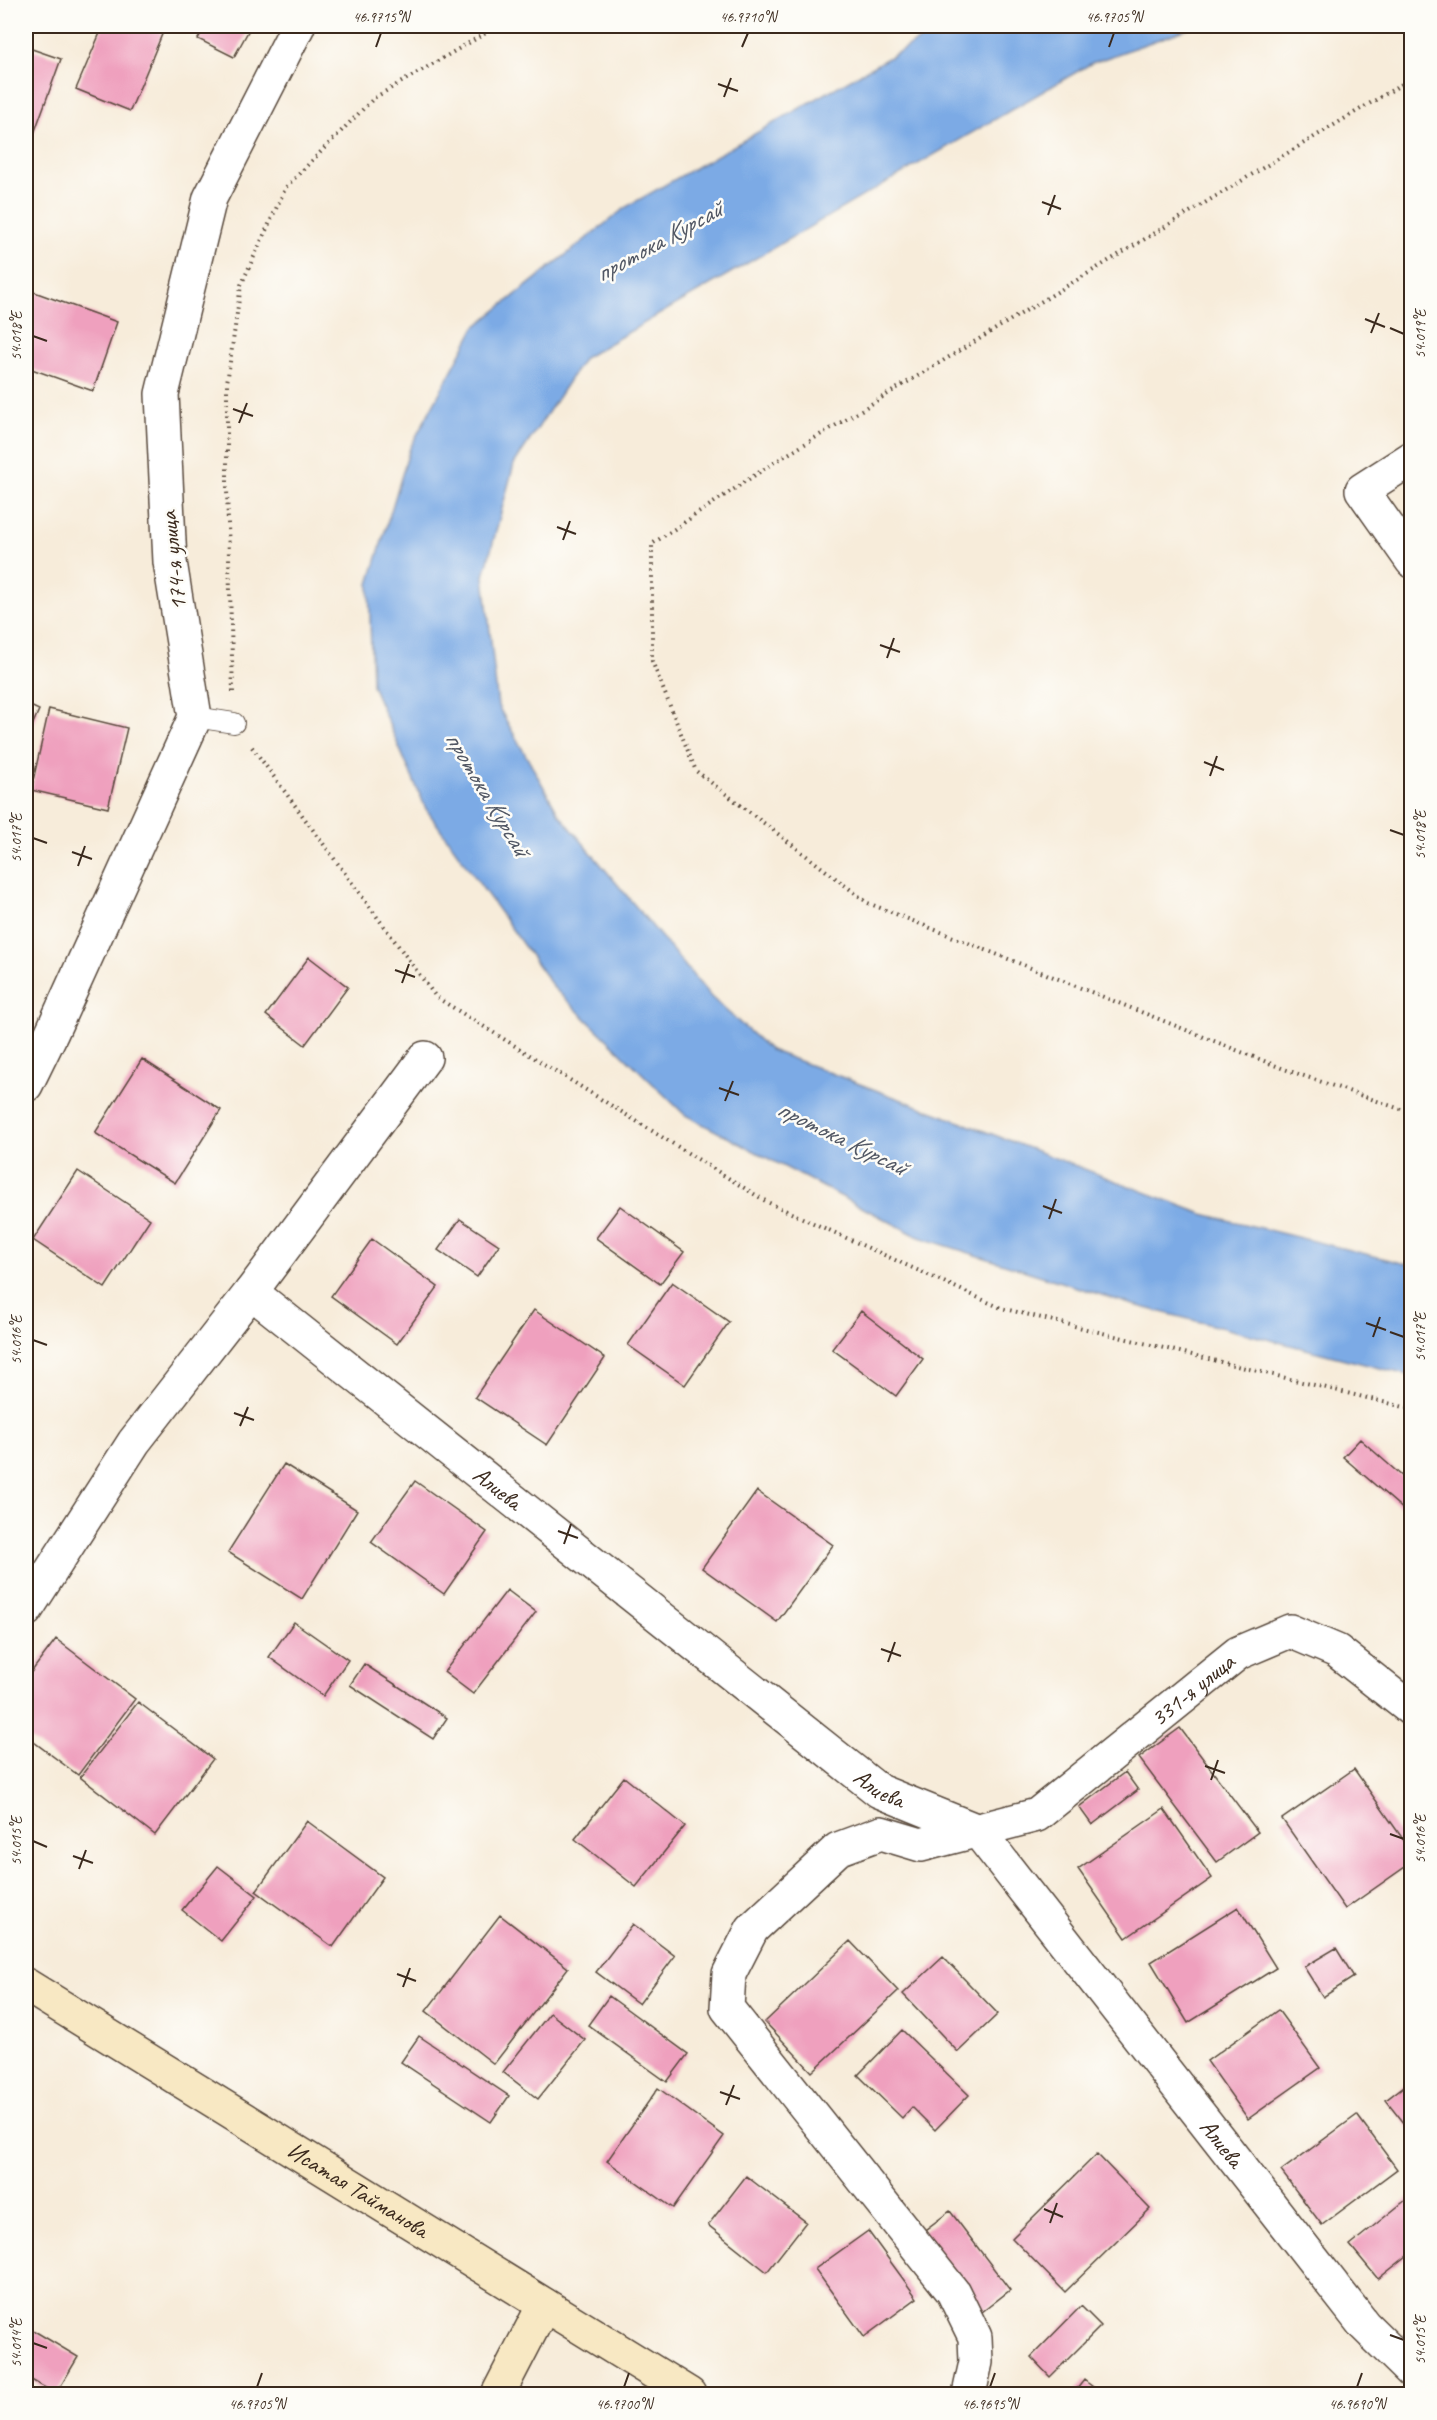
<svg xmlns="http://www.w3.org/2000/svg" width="1437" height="2420" font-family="Caveat,sans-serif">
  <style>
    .water { fill: #7baae5; stroke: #5b6a82; stroke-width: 1.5 }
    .building { fill: #efa0be }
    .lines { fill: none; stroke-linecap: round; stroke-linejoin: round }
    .lane-casing { stroke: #57473a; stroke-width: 22 }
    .street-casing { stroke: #57473a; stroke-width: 36 }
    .secondary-casing { stroke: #57473a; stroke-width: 36 }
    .path { stroke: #57473a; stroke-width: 4; stroke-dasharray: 1.5 4.5; stroke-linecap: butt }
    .lane { stroke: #fff; stroke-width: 20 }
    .street { stroke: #fff; stroke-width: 33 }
    .secondary { stroke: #f8e8c3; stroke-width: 33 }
    .ticks { fill: none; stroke: #3b2a1e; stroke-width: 2 }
    .labels { text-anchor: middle; stroke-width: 5; stroke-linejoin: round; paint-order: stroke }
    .street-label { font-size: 24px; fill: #3b2a1e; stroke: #fdfcf7 }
    .water-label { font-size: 26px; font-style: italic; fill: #515764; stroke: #fdfcf7 }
    .neatline { fill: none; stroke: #3b2a1e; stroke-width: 2 }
    .ticks-label { font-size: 15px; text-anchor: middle; fill: #3b2a1e }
  </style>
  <rect width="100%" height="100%" fill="#fdfcf7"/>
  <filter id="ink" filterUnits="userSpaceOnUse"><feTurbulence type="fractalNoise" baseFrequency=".0167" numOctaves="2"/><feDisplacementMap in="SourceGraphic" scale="12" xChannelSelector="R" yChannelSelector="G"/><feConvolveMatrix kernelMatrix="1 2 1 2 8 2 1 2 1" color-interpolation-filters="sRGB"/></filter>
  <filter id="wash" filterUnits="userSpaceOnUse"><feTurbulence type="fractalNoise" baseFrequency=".008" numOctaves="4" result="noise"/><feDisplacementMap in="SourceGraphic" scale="24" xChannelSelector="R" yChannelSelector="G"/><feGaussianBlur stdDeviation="1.35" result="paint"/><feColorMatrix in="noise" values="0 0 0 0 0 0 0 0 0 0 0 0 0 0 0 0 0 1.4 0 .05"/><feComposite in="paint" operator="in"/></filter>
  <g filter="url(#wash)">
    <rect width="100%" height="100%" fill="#f7ecda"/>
    <path class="water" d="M944,26H1196L1092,63L584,358L514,464L484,576L498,706L559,814L711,997L770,1050L1203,1214L1411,1265V1376L1130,1304L919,1237L685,1115L554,988L426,809L372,685L369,584L410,448L475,327L626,207Z"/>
    <g id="blocks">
      <path class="building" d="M103,26H146L163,32L130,111L76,89Z
        M205,26H251L234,57L198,39Z
        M26,47L61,59L27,153L26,152Z
        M26,289L117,322L93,391L26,367Z
        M26,704L39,710L26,739Z
        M49,709L127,728L108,808L31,790Z
        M309,957L348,987L305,1045L266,1015Z
        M142,1059L221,1110L175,1183L95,1133Z
        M78,1171L150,1219L105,1288L33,1240Z
        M620,1206L684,1252L660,1284L596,1238Z
        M460,1219L499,1245L477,1277L438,1250Z
        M372,1239L438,1287L397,1344L331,1296Z
        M672,1282L729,1322L685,1385L628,1345Z
        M534,1310L605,1358L547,1445L475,1397Z
        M861,1311L923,1359L896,1396L832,1349Z
        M1360,1439L1412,1485V1517L1343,1457Z
        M284,1464L357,1510L302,1599L228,1552Z
        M415,1481L487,1532L444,1594L371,1542Z
        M757,1491L833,1545L777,1622L702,1568Z
        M507,1590L536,1612L473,1694L444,1672Z
        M294,1622L348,1660L323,1696L269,1657Z
        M56,1639L135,1699L78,1775L26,1736V1679Z
        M364,1664L447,1718L433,1739L350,1685Z
        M138,1702L213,1759L155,1835L80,1777Z
        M1180,1728L1258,1832L1217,1862L1139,1758Z
        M1354,1769L1412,1852V1862L1345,1909L1282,1819Z
        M1125,1772L1138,1790L1092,1825L1079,1807Z
        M624,1777L685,1826L636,1887L575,1839Z
        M1164,1809L1212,1878L1126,1938L1078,1869Z
        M307,1821L383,1877L333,1947L256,1891Z
        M218,1866L257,1896L221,1941L182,1910Z
        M1238,1907L1276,1968L1188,2023L1151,1962Z
        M500,1915L568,1968L494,2064L426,2011Z
        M633,1924L675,1956L639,2004L596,1972Z
        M850,1941L898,1991L812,2072L765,2022Z
        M1336,1948L1354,1977L1323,1997L1304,1967Z
        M943,1957L998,2014L958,2052L903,1994Z
        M609,1996L688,2054L667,2082L588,2025Z
        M1278,2010L1320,2068L1248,2119L1207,2061Z
        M550,2013L585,2040L538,2099L503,2072Z
        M902,2030L969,2095L935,2130L912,2107L902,2118L858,2075Z
        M419,2036L509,2096L491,2122L401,2062Z
        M1412,2080V2133L1386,2100Z
        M658,2088L724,2136L673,2208L607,2161Z
        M1357,2115L1397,2169L1322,2225L1281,2171Z
        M1097,2154L1150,2209L1065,2292L1012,2238Z
        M746,2176L806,2222L767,2272L708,2225Z
        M1412,2195V2252L1378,2279L1350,2245Z
        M950,2211L1010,2290L982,2312L921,2233Z
        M868,2231L917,2298L864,2337L815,2269Z
        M1081,2306L1101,2326L1050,2377L1031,2357Z
        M26,2326L78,2357L56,2394L26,2377Z
        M1084,2380L1102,2394H1073Z"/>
    </g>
  </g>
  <g filter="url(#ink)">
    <use href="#blocks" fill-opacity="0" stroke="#57473a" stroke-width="1.5"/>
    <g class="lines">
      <defs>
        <path id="lane" d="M195,717L234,723"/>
        <g id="street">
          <path d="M1412,458L1362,490L1412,561"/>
          <path d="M26,1085L52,1032L195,717L170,562L162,394L210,198L298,26"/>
          <path id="s1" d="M251,1292L879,1791L978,1831L1364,2325L1412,2372"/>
          <path d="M26,1610L134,1442L251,1292L425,1058"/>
          <path id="s2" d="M969,2394L976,2362L975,2337L953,2292L727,2008L729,1974L752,1929L838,1849L881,1833L921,1845L1037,1815L1238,1653L1290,1631L1337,1651L1412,1710"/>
        </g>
        <g id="secondary">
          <path id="s3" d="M26,1985L689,2394"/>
          <path d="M498,2394L544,2305"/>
        </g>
      </defs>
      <use href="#lane" class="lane-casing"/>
      <use href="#street" class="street-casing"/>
      <use href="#secondary" class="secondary-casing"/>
      <path class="path" d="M1412,78L770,465L652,544V661L696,771L868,903L1284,1069L1412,1113
        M233,692L227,490V383L241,285L286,187L374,98L498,26
        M252,747L436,997L767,1202L1001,1308L1412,1409"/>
      <use href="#lane" class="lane"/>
      <use href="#street" class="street"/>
      <use href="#secondary" class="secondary"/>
    </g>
  </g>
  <path class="ticks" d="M376,47L381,33M742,47L748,33M1109,47L1114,33M718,84L738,91M724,97L731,78M1042,202L1061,209M1048,215L1055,195M1365,319L1385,327M1390,328L1404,334M1371,333L1379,313M33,336L47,341M233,409L253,416M239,423L247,403M557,527L576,534M563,540L570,521M880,645L900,652M887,658L894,638M1204,762L1224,770M1210,776L1217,756M1390,830L1404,835M33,838L47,843M72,852L92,859M78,866L85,846M395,970L415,977M402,983L409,964M719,1088L739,1095M725,1101L733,1081M1043,1206L1062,1213M1049,1219L1056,1199M1366,1323L1386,1330M1390,1332L1404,1337M1373,1337L1380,1317M33,1340L47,1345M234,1413L254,1420M240,1426L248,1407M558,1531L578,1538M564,1544L571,1524M881,1649L901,1656M888,1662L895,1642M1205,1766L1225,1773M1211,1780L1218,1760M1390,1834L1404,1839M33,1841L47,1847M73,1856L93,1863M79,1869L86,1850M397,1974L416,1981M403,1987L410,1968M720,2092L740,2099M726,2105L734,2085M1044,2209L1063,2217M1050,2223L1057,2203M1390,2335L1404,2340M33,2343L47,2348M257,2387L262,2373M624,2387L629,2373M990,2387L995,2373M1357,2387L1362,2373"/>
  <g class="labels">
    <g class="street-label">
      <text transform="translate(173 561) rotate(-96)" y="8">174-я улица</text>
      <text dy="8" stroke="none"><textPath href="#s1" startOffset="315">Алиева</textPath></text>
      <text dy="8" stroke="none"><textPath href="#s2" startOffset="1080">331-я улица</textPath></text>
      <text dy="8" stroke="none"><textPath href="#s1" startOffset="801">Алиева</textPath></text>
      <text dy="8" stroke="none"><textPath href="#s1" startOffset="1305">Алиева</textPath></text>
      <text dy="8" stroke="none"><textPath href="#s3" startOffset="390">Исатая Тайманова</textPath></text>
    </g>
    <g class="water-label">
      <text transform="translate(658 241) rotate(-29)" y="9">протока Курсай</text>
      <text transform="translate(488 793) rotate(59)" y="9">протока Курсай</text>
      <text transform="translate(842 1137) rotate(26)" y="9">протока Курсай</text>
    </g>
  </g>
  <rect width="1437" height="2420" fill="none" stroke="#fdfcf7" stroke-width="66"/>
  <rect x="33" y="33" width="1371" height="2354" class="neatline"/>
  <g class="ticks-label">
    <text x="381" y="22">46.9715°N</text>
    <text x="748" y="22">46.9710°N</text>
    <text x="1114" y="22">46.9705°N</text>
    <text transform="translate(1420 334) rotate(-90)" y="5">54.019°E</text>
    <text transform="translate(16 336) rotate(-90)" y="5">54.018°E</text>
    <text transform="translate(1420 835) rotate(-90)" y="5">54.018°E</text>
    <text transform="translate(16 838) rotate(-90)" y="5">54.017°E</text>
    <text transform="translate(1420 1337) rotate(-90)" y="5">54.017°E</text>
    <text transform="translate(16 1340) rotate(-90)" y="5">54.016°E</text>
    <text transform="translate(1420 1839) rotate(-90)" y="5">54.016°E</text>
    <text transform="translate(16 1841) rotate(-90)" y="5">54.015°E</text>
    <text transform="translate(1420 2340) rotate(-90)" y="5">54.015°E</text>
    <text transform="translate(16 2343) rotate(-90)" y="5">54.014°E</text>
    <text x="257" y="2409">46.9705°N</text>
    <text x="624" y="2409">46.9700°N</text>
    <text x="990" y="2409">46.9695°N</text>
    <text x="1357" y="2409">46.9690°N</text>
  </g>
</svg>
